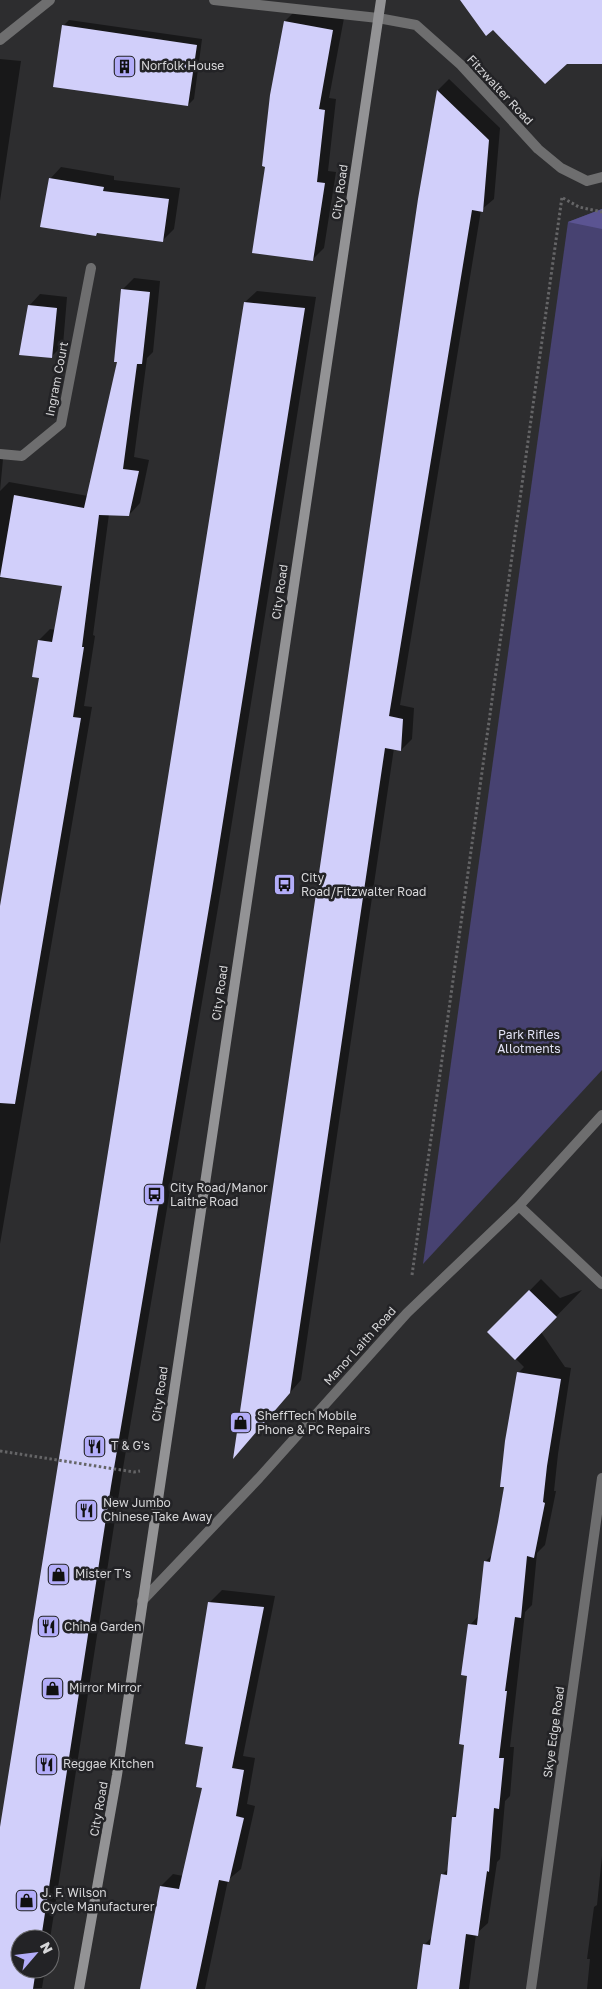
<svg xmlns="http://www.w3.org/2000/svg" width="602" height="1989" font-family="'Golos Text',sans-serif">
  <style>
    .green { fill: #474271 }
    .forest { fill: #5b5492 }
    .shadow { fill: #0007 }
    .building { fill: #d1cffa }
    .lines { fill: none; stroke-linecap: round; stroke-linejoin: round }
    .path { stroke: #656567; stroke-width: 3; stroke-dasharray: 2.5 2.5; stroke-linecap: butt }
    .street { stroke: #6e6e6f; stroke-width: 10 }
    .secondary { stroke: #939395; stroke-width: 10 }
    .labels { text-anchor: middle; stroke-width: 5; stroke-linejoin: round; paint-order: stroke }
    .poi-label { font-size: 12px; fill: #d6d6d8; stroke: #232326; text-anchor: start }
    .street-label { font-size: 12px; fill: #d6d6d8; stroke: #232326 }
    .park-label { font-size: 12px; fill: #e1e1f4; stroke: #232326 }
  </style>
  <rect width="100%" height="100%" fill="#2d2d2f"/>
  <path class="green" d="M602,209V1070L423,1264L568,222Z"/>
  <path class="forest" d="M602,209V229L568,222Z"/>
  <path class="shadow" d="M296,10L344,18L329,98L336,99L328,171L336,172L324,248L312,260L285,21Z
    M69,20L202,39L194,99L188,105L63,26Z
    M0,59L21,61L0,201Z
    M449,79L500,128L494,199L481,210L400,705L414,708L412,739L401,750L394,748L301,1380L235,1455L419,199L438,90Z
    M61,167L114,176V180L180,188L174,229L163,240L99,232L96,235L50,179Z
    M134,278L160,281L153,352L147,358L134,457L149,460L140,503L129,515L109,514L93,635L95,636L84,706L92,707L0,1244V913L41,677L34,676L39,640L50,629L56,630L63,585L0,578V459H3L0,491L9,482L88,496L118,361L122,290Z
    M257,291L316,297L223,878L122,1474L50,1939H20V1969H45L42,1988L0,1989V1835L245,302Z
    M40,294L67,297L63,345L51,357L29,306Z
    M541,1279L560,1298L582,1290L541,1332L565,1367L571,1368L558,1454L554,1491H556L545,1545L537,1553L532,1605L525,1612L510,1747H514L510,1796L505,1801L500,1859L497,1862L488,1923L476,1934L469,1989H418L424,1945L433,1936L442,1875L449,1868L453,1817L458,1812L465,1743L470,1625L480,1614L485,1562L493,1554L506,1486L507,1441L519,1372L524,1367L489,1332Z
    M222,1590L275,1596L243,1756L255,1758L247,1804L255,1806L241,1869L228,1880L205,1989H141L161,1886L173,1874L183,1876L204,1787L210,1602Z
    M602,1856V1989H587L590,1959H587L594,1907L597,1905Z"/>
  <path class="building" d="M460,0H602V64H567L545,84L493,30L486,36Z
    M284,21L333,30L319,109L325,110L317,182L325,183L313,261L252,253L265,167L262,166L270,95Z
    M62,25L197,45L188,106L53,87Z
    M437,90L489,140L483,212L472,210L389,716L403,719L401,751L385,748L290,1393L233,1459L418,199Z
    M49,178L104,187L103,191L169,199L163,242L97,233L96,236L40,227Z
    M121,289L150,292L142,364H137L123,469L139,471L129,516L99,515L82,647H84L73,717L81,718L15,1104L0,1103V906L39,678L32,677L38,640L52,642L62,586L0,577L14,495L84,508L117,362H114Z
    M244,302L305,308L212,890L111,1486L41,1939H20V1969H36L33,1989H0V1827Z
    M28,305L57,308L52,358L19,355Z
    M529,1290L557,1317L515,1360L487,1332Z
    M517,1372L561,1379L547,1466L543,1502L545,1503L534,1558L527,1556L521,1618L515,1617L505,1691H507L499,1758H504L499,1809L494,1808L489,1872L487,1871L478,1936L466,1934L459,1989H417L423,1944L430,1945L441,1874L447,1875L452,1817H456L464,1745L459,1744L467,1676L461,1675L468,1624L477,1625L484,1561L490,1562L498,1522L504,1487H500L505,1441Z
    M208,1602L264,1607L232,1768L244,1770L236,1816L244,1818L229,1882L219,1880L196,1989H140L160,1886L179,1889L202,1788L196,1787L203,1747L185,1744Z"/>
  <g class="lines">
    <path class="path" d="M563,198L579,207L602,212
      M412,1275L562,197
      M0,1451L134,1472L140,1471"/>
    <path class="street" d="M214,0L378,18L416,25L461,65L538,149L561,168L587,181L602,177
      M0,40L50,0
      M0,454L22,456L61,424L91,268
      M519,1206L602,1284
      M142,1601L259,1478L407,1313L519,1206L602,1115
      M531,1989L602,1478"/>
    <path class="secondary" d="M79,1989L117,1775L381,0"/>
  </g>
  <defs>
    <symbol id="building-square" viewBox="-11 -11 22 22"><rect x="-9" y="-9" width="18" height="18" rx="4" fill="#b3adf9" stroke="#232326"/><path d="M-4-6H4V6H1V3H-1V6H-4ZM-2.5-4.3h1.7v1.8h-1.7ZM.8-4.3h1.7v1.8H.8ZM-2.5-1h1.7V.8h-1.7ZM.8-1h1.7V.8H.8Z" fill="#111"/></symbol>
    <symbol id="bus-square" viewBox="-11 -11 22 22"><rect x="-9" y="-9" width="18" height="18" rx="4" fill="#b3adf9" stroke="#232326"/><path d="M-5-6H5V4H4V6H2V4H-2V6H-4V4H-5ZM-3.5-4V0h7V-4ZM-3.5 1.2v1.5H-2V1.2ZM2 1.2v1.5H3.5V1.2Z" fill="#111"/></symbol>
    <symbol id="shop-square" viewBox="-11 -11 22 22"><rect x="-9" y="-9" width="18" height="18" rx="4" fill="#b3adf9" stroke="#232326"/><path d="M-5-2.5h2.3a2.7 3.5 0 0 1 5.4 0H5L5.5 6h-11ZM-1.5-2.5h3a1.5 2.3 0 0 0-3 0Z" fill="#111"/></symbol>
    <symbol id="restaurant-square" viewBox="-11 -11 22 22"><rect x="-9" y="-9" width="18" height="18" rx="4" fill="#b3adf9" stroke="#232326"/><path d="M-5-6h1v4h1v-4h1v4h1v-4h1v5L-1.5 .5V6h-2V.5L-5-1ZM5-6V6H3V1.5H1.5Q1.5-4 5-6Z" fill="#111"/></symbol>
  </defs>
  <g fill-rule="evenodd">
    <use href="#building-square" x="112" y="54" width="25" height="25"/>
    <use href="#bus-square" x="272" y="872" width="25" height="25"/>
    <use href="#bus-square" x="142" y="1182" width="25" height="25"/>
    <use href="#shop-square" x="228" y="1410" width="25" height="25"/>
    <use href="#restaurant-square" x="82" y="1434" width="25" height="25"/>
    <use href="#restaurant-square" x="74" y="1498" width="25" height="25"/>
    <use href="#shop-square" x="46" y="1562" width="25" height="25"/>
    <use href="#restaurant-square" x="36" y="1614" width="25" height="25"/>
    <use href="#shop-square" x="40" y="1676" width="25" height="25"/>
    <use href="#restaurant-square" x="34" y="1752" width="25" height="25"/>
    <use href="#shop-square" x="14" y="1888" width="25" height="25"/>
  </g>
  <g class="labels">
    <g class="poi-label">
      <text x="141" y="70">Norfolk House</text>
      <text x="301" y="882">City<tspan x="301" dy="14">Road/Fitzwalter Road</tspan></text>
      <text x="170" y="1192">City Road/Manor<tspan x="170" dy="14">Laithe Road</tspan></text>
      <text x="257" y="1420">SheffTech Mobile<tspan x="257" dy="14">Phone &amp; PC Repairs</tspan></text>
      <text x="111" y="1450">T &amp; G's</text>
      <text x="103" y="1507">New Jumbo<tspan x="103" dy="14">Chinese Take Away</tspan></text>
      <text x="75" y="1578">Mister T's</text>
      <text x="64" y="1631">China Garden</text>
      <text x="69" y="1692">Mirror Mirror</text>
      <text x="63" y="1768">Reggae Kitchen</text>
      <text x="42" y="1897">J. F. Wilson<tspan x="42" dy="14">Cycle Manufacturer</tspan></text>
    </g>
    <g class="street-label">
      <text transform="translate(500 90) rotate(47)" y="4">Fitzwalter Road</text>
      <text transform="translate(340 192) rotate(-82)" y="4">City Road</text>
      <text transform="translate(57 379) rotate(-79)" y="4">Ingram Court</text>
      <text transform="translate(280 592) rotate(-82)" y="4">City Road</text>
      <text transform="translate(220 993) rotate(-82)" y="4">City Road</text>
      <text transform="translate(360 1346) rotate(-48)" y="4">Manor Laith Road</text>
      <text transform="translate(160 1394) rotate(-82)" y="4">City Road</text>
      <text transform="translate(554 1732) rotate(-82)" y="4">Skye Edge Road</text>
      <text transform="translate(99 1809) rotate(-80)" y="4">City Road</text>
    </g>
    <g class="park-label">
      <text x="529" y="1039">Park Rifles<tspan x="529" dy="14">Allotments</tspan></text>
    </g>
  </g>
  <g transform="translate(35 1954) rotate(62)"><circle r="24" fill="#232326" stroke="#6b6b6d"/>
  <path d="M0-4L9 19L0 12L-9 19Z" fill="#b3adf9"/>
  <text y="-8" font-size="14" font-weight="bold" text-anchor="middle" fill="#d6d6d8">N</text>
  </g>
</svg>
